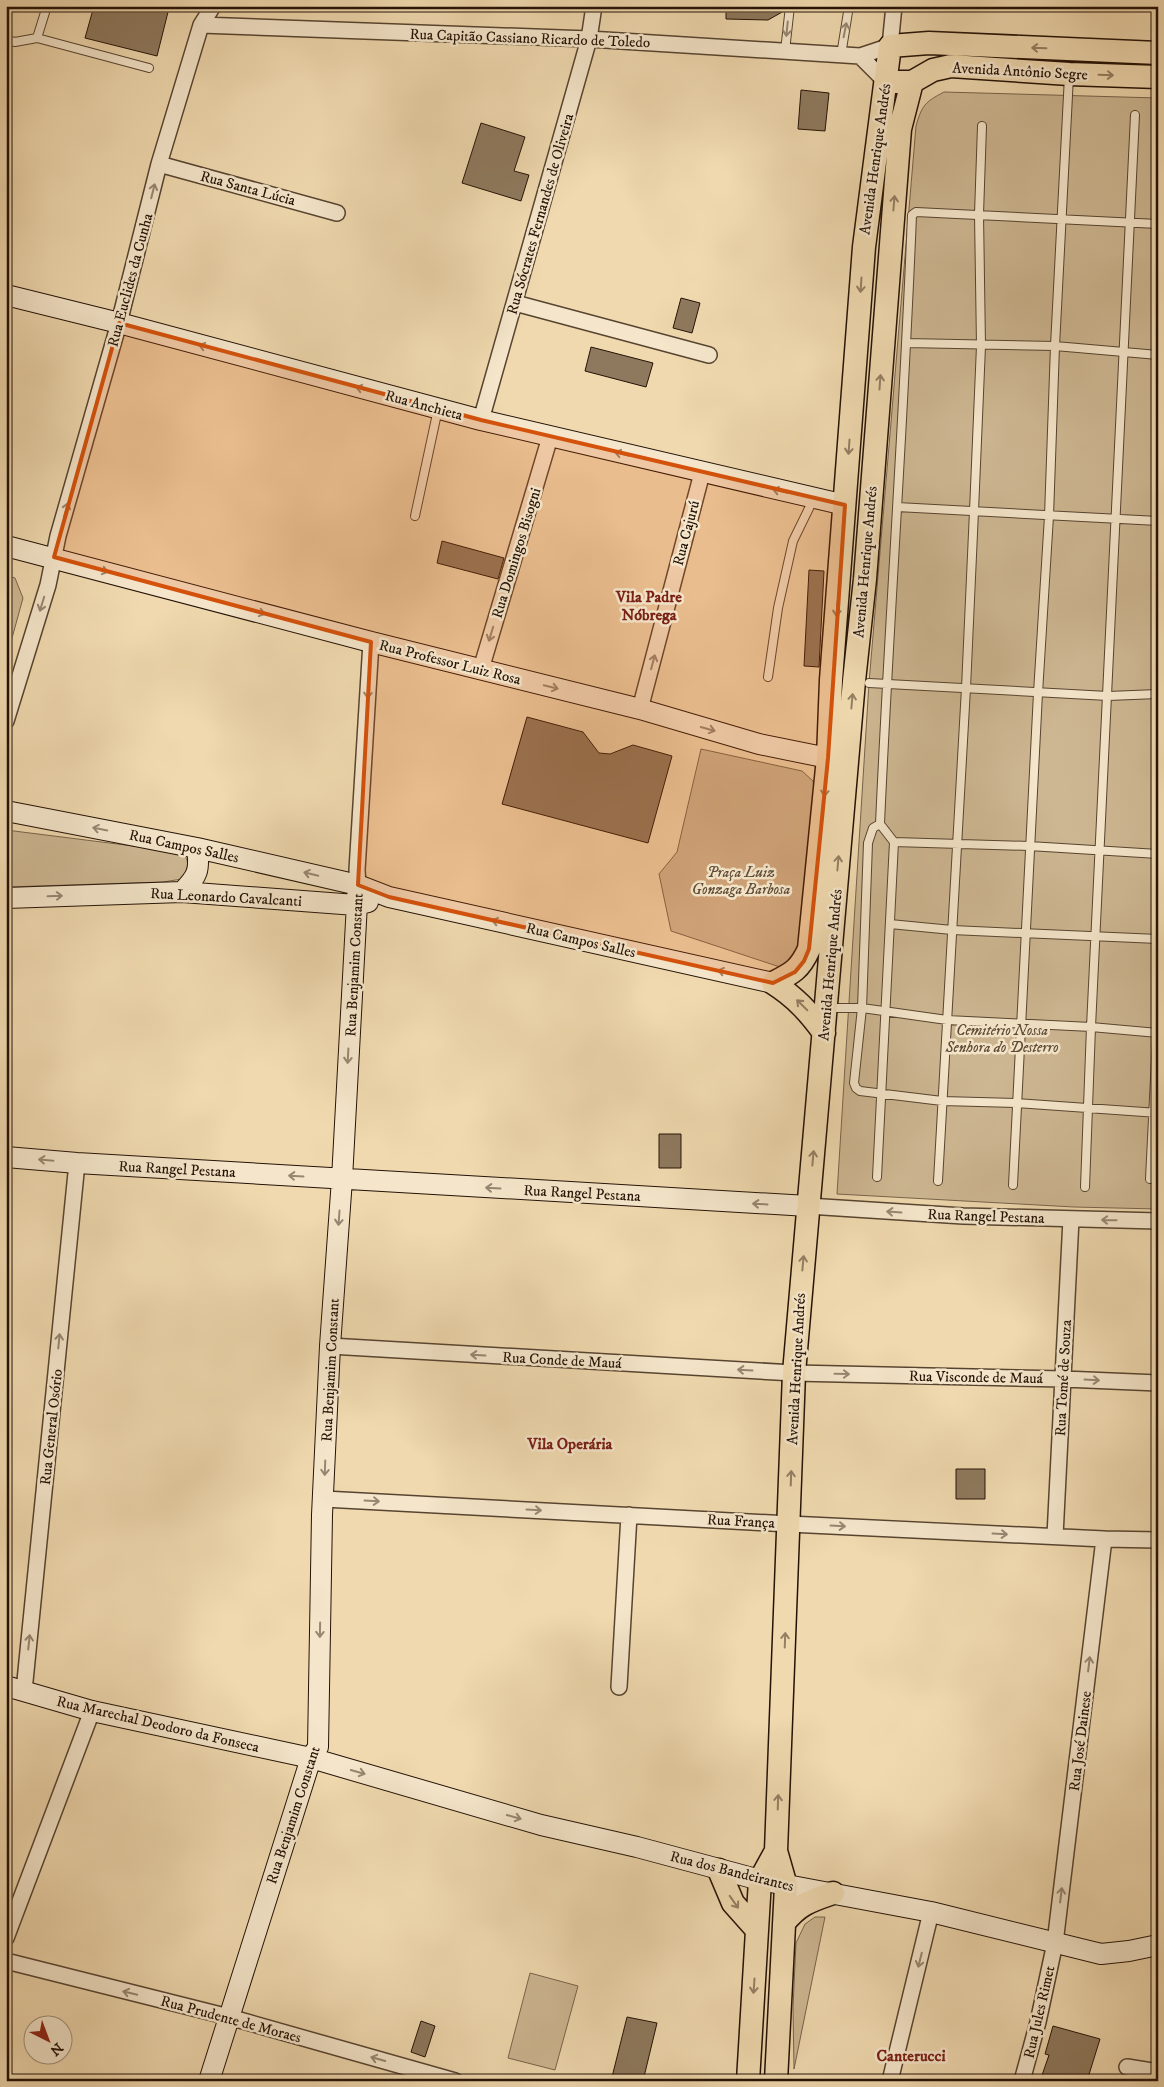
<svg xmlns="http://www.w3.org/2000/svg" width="1164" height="2087" font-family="'IM FELL DW Pica',serif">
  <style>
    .green { fill: #cdb792; stroke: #78644c }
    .building { fill: #8e795e; stroke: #241206 }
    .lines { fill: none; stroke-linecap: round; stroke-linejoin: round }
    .lane-casing { stroke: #574430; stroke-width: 10 }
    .street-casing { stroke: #574430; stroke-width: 18 }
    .secondary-casing { stroke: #241206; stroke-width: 22 }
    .primary-casing { stroke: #241206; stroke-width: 25 }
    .lane { stroke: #f5e6cb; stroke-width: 8 }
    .street { stroke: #f5e6cb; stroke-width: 15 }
    .secondary { stroke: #f5e6cb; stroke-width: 20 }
    .primary { stroke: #f0d9af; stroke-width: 22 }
    .oneway { stroke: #978772 }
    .oneway2 { stroke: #947f63 }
    .marked { fill: #d4520b; fill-opacity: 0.2; stroke: #d4520b; stroke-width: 4; stroke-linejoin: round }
    .labels { text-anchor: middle; stroke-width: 5; stroke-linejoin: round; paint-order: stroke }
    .street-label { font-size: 15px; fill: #241206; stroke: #f5e6cb }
    .park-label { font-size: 15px; font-style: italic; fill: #5f4c37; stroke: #f5e6cb }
    .neighbourhood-label { font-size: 16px; font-weight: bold; fill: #7a1f14; stroke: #f5e6cb }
  </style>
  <rect width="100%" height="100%" fill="#f0d9af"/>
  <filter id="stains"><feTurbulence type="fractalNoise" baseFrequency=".004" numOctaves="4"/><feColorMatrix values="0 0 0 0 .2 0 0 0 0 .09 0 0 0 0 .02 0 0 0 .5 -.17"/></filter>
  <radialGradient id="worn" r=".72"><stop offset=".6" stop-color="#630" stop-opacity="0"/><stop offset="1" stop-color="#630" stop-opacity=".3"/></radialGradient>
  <path class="green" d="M944,92L1158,98V1209L1074,1207L837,1194L869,683L916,126C922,105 925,102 944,92Z
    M6,575L15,578L23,598L6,660Z
    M701,749L802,771L813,781L815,797L812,885L792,971L671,931L659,874L677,852Z
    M6,830L181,852C191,860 188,869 182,879L163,882L6,887Z
    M815,1917H825L794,2069L793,2007L796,1943L805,1924Z
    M530,1973L578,1986L555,2070L508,2058Z"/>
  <path class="building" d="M94,6H147L168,12L157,56L85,38Z
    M726,6H784V11L768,20L726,19Z
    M801,90L829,93L825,131L798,129Z
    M481,123L525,137L514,171L529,175L521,201L462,183Z
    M681,298L700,303L692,333L673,328Z
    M591,347L653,363L646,387L585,371Z
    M442,541L504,558L498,579L437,563Z
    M809,570L824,571L819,667L804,666Z
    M527,717L583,732L599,753L610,754L633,745L672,756L648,843L502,804Z
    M659,1134H681V1168H659Z
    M956,1469H985V1499H956Z
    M627,2017L657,2023L643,2081H611Z
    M421,2021L435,2026L425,2057L411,2052Z
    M1053,2026L1100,2039L1087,2081H1040L1049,2055L1045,2054Z"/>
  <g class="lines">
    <defs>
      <path id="lane" d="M37,38L47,6
        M6,40L15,42L37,38L149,68
        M785,51L790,6
        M841,55L849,6
        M907,343L1055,346L1158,355
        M897,507L1158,521
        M415,516L438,409
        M768,677L778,608L793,541L814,498
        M869,683L1108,696L1158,694
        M880,824L873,828L868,843L862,1008L854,1083L856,1088L860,1091L942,1101L1016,1103L1158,1113
        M894,842L1029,846L1158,854
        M890,924L952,930L1158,939
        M829,1008H862L947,1020L1091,1027L1158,1033
        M877,1177L894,842L880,824C889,621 904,418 912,215L916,212L1158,224
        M1150,1179L1158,1017
        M938,1181L966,688L974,511L981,346L979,214L982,126
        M1013,1185L1038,693L1049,516L1055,346L1069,76
        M1085,1187L1091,1027L1135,115"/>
      <path id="street" d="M201,25L589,39L860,56L890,46L894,6
        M860,56L886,82
        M159,164L337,213
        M515,303L709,355
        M481,420L589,39L594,6
        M481,669L550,437
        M640,709L702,473
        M6,721L48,585L58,536L119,323L159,164L201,25L213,6
        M358,885L357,870L371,642
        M808,1206L963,1216L1158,1221
        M330,1346L794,1373L1064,1379L1158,1383
        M324,1499L789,1524L1104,1539L1158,1540
        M1055,1536L1071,1219
        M619,1687L629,1515
        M24,1691L77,1163
        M6,1938L92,1711
        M6,1961L229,2017L455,2081
        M1127,2067L1158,2072
        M890,2081L931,1912
        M1022,2081L1038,2022L1055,1943L1104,1539"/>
      <path id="secondary" d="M6,295L119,323L481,420L845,505
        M6,546L371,642L640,709L759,744L828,758L845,759
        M6,811L197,848L358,885L389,897L773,983
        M182,892C198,876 200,870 197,848
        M6,898L182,892L356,905L368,902
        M6,1157L77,1163L808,1206
        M6,1686L92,1711L311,1758L541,1825L637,1847L760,1880L931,1912L1101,1954L1129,1951L1158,1945
        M209,2081L311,1758L318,1747L322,1515L330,1346L342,1179L358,885"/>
      <path id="primary" d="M897,82H912L933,70L951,66L1069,74L1158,77
        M824,1033C809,1012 795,997 773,983C793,973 800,969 809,949L828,758L831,680L864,247L890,46L929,43L1158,53
        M719,1870L733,1903L757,1930
        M784,1923C799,1904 810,1901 833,1893
        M748,2081L760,1880L776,1851
        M776,2081L786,1886L776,1851L794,1373L854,681L865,579L900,129L912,82"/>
    </defs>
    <use href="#lane" class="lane-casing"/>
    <use href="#street" class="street-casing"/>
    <use href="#secondary" class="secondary-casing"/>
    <use href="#primary" class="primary-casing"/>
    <use href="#lane" class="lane"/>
    <use href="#street" class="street"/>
    <use href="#secondary" class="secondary"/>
    <use href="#primary" class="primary"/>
  </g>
  <defs><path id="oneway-shaft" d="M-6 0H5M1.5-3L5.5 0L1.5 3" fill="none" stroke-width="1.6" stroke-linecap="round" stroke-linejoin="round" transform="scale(1.25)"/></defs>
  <g class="oneway">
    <use href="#oneway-shaft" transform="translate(787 29) rotate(96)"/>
    <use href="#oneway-shaft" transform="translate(845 30) rotate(-79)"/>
    <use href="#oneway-shaft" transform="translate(153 191) rotate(-76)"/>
    <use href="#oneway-shaft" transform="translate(206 347) rotate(-165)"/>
    <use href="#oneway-shaft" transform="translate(363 389) rotate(-165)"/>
    <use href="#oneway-shaft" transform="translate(622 454) rotate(-166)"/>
    <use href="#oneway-shaft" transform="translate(780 491) rotate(-167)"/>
    <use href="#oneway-shaft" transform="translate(66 510) rotate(-74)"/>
    <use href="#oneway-shaft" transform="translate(101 570) rotate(15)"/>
    <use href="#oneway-shaft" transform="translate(42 604) rotate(107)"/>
    <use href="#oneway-shaft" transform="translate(258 612) rotate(15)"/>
    <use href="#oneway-shaft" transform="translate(491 634) rotate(107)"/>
    <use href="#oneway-shaft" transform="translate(653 662) rotate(-75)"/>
    <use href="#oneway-shaft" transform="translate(551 687) rotate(14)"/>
    <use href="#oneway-shaft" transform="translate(368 691) rotate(93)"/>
    <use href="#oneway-shaft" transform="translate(708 729) rotate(16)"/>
    <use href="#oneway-shaft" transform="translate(100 829) rotate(-169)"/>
    <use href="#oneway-shaft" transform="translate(311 874) rotate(-167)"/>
    <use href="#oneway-shaft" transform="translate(55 896) rotate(-2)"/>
    <use href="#oneway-shaft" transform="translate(499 922) rotate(-167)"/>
    <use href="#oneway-shaft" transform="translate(725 972) rotate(-167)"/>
    <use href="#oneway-shaft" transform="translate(348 1056) rotate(93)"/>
    <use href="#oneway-shaft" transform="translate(46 1160) rotate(-175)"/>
    <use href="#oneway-shaft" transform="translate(296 1176) rotate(-177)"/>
    <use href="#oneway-shaft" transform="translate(493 1188) rotate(-177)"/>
    <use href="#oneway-shaft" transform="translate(760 1204) rotate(-177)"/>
    <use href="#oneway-shaft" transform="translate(894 1212) rotate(-176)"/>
    <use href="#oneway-shaft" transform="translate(339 1218) rotate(94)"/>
    <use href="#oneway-shaft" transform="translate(1109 1220) rotate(-179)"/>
    <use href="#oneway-shaft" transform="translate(59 1341) rotate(-84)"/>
    <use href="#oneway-shaft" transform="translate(478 1355) rotate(-177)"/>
    <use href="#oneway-shaft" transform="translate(745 1370) rotate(-177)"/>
    <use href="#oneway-shaft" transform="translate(842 1374) rotate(1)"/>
    <use href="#oneway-shaft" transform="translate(1092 1380) rotate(3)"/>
    <use href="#oneway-shaft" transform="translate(325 1468) rotate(92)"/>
    <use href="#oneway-shaft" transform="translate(372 1501) rotate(3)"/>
    <use href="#oneway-shaft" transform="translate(534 1510) rotate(3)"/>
    <use href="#oneway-shaft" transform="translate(838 1526) rotate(3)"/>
    <use href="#oneway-shaft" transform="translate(1000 1534) rotate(3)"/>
    <use href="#oneway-shaft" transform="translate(320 1630) rotate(91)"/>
    <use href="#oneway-shaft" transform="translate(29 1642) rotate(-84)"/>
    <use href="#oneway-shaft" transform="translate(1089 1664) rotate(-83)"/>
    <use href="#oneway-shaft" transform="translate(358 1772) rotate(16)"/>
    <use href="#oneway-shaft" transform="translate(514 1817) rotate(16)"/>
    <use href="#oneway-shaft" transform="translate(1061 1895) rotate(-83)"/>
    <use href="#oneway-shaft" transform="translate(920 1960) rotate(104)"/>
    <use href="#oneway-shaft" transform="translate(130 1993) rotate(-166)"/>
    <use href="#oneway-shaft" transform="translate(378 2059) rotate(-164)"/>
  </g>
  <g class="oneway2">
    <use href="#oneway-shaft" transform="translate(1039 48) rotate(-178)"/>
    <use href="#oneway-shaft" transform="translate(1106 75) rotate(2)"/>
    <use href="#oneway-shaft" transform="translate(894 203) rotate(-85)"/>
    <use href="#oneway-shaft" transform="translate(861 285) rotate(94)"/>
    <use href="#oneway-shaft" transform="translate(880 382) rotate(-86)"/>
    <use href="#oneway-shaft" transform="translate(849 447) rotate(94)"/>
    <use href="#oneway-shaft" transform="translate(837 609) rotate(94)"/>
    <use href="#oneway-shaft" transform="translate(852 701) rotate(-85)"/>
    <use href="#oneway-shaft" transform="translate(825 789) rotate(95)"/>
    <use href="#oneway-shaft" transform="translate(838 863) rotate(-85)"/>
    <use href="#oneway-shaft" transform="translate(802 1005) rotate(-135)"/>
    <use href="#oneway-shaft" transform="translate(813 1158) rotate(-85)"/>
    <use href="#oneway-shaft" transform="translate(803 1263) rotate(-85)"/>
    <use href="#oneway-shaft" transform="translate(791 1478) rotate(-88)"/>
    <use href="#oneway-shaft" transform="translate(785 1640) rotate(-88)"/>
    <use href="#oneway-shaft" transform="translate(778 1802) rotate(-88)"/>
    <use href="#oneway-shaft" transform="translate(734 1902) rotate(55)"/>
    <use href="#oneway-shaft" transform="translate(754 1986) rotate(94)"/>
  </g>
  <path class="marked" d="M119,323L481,420L845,505L828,758L809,949L804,961L795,972L773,983L389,897L358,885L371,642L54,557Z"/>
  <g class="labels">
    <g class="street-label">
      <text transform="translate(530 38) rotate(2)" y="5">Rua Capitão Cassiano Ricardo de Toledo</text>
      <text transform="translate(1020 71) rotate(3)" y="5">Avenida Antônio Segre</text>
      <text transform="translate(875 159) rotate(-82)" y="5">Avenida Henrique Andrés</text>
      <text transform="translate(248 188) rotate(15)" y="5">Rua Santa Lúcia</text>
      <text transform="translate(540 214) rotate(-74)" y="5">Rua Sócrates Fernandes de Oliveira</text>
      <text transform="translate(130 280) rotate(-75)" y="5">Rua Euclides da Cunha</text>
      <text transform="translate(424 405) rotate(15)" y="5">Rua Anchieta</text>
      <text transform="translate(686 533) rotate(-75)" y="5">Rua Cajurú</text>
      <text transform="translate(516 553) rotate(-73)" y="5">Rua Domingos Bisogni</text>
      <text transform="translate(865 562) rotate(-85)" y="5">Avenida Henrique Andrés</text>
      <text transform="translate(450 662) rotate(14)" y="5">Rua Professor Luiz Rosa</text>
      <text transform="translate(184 846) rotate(12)" y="5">Rua Campos Salles</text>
      <text transform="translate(226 897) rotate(3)" y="5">Rua Leonardo Cavalcanti</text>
      <text transform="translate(581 940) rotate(13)" y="5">Rua Campos Salles</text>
      <text transform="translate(354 965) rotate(-87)" y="5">Rua Benjamim Constant</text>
      <text transform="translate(830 965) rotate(-85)" y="5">Avenida Henrique Andrés</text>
      <text transform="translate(177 1169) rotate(3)" y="5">Rua Rangel Pestana</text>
      <text transform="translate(582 1193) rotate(3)" y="5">Rua Rangel Pestana</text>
      <text transform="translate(986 1216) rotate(2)" y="5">Rua Rangel Pestana</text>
      <text transform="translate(562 1360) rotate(3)" y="5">Rua Conde de Mauá</text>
      <text transform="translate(796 1369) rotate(-87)" y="5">Avenida Henrique Andrés</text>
      <text transform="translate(330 1370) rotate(-87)" y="5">Rua Benjamim Constant</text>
      <text transform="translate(976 1377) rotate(1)" y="5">Rua Visconde de Mauá</text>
      <text transform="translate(1063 1378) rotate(-87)" y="5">Rua Tomé de Souza</text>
      <text transform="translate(51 1427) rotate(-84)" y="5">Rua General Osório</text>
      <text transform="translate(741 1521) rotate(3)" y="5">Rua França</text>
      <text transform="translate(158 1724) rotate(13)" y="5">Rua Marechal Deodoro da Fonseca</text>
      <text transform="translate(1080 1741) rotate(-83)" y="5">Rua José Dainese</text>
      <text transform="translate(293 1815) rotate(-72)" y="5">Rua Benjamim Constant</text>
      <text transform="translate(732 1871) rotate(14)" y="5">Rua dos Bandeirantes</text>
      <text transform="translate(1039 2012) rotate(-77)" y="5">Rua Jules Rimet</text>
      <text transform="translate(231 2019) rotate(15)" y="5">Rua Prudente de Moraes</text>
    </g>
    <g class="park-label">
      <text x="741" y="877">Praça Luiz<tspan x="741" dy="17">Gonzaga Barbosa</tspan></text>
      <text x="1002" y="1035">Cemitério Nossa<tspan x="1002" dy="17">Senhora do Desterro</tspan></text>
    </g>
    <g class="neighbourhood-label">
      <text x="649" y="602">Vila Padre<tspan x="649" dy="18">Nóbrega</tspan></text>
      <text x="570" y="1449">Vila Operária</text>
      <text x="911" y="2061">Canterucci</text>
    </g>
  </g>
  <rect width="1164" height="2087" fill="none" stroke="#f0d9af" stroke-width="25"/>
  <rect x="8" y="8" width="1149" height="2072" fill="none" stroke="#241206" stroke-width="2.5"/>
  <rect x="12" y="12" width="1139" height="2062" fill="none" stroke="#241206"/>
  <g transform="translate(48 2040) rotate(138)"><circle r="24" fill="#f5e6cb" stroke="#a1917c"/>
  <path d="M0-4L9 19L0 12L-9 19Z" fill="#8f2418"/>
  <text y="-8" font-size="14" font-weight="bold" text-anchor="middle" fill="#241206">N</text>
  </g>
  <rect width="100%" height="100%" filter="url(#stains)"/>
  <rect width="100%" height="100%" fill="url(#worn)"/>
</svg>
